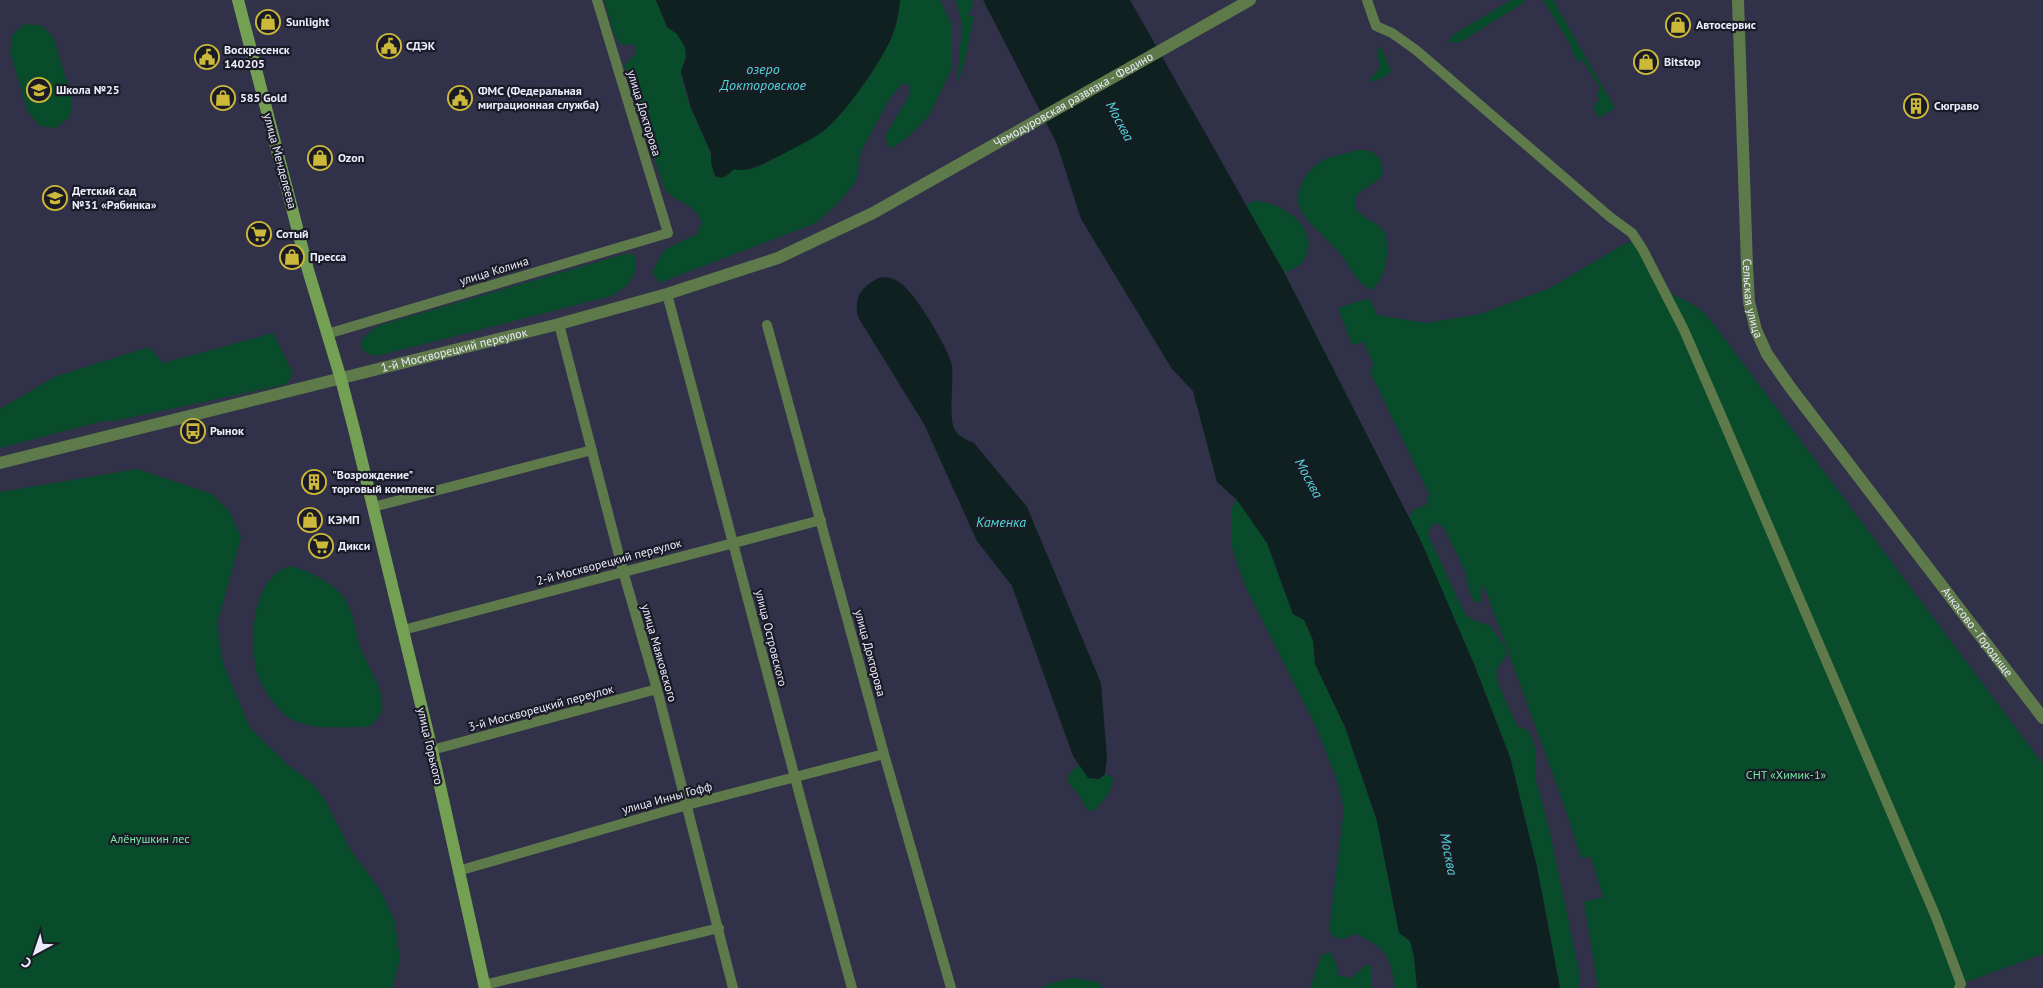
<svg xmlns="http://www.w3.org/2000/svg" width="2043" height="988" font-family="'PT Sans',sans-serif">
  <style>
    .green { fill: #094c2b }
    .water { fill: #0f2020 }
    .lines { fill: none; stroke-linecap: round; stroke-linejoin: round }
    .minor { stroke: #5e7a4a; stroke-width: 10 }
    .tertiary { stroke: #5e7a4a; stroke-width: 12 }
    .secondary { stroke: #74a053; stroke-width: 12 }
    .labels { text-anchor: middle; stroke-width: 4.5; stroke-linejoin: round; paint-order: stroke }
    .poi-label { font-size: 12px; font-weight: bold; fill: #eaebfb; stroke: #1a1b26; text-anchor: start }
    .street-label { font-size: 12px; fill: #eaebfb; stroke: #1a1b26 }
    .park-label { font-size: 12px; fill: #79eca8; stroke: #1a1b26 }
    .water-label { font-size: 14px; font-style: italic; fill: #51d7d7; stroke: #1a1b26 }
  </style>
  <rect width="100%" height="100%" fill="#31314a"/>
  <path class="green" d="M604,0H656C662,20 682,33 685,48C688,58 681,66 682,74C684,100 700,126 709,150C712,157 712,167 715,175L719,178L734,169L758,167L777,157L839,115L853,98L866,79L898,16L900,0H940L951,22V70L929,116L906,139L892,148L889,147L885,136L910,94L909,84L901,85L890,98L861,151L856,182L838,203L816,223L659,283L652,272L664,250L697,234L702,222C691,200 676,204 664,188L624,65L635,55L636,47L632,44L621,45L614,34Z
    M956,0H972L973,5L968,16H974L965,60L957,85L962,25Z
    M1511,0H1526L1522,4L1459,43L1447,42L1452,38L1451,36Z
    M1543,0H1553L1615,108L1599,118L1593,107L1599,100L1597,93L1600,88L1583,60L1579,62L1575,58L1569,42Z
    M25,24L43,26L54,39L72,99L70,117L56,128L39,126L28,112L10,52L12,35Z
    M1379,47H1381L1391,71L1387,76L1371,82L1370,79L1380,68L1377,52Z
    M1357,150C1366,150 1375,150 1380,160C1393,188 1354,182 1355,205C1356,216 1376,221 1383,230C1392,244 1386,282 1371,290C1353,280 1350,265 1337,250C1326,238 1310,225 1301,211C1291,194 1306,171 1320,162C1330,155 1346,154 1357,150Z
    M1254,201C1279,201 1317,225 1307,253C1304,265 1295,269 1284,272L1245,206Z
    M1637,240L1663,289L1697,307L1706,314L2043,764V954L1961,984L1959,988H1598L1584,902L1603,897L1591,857L1581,858L1564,805L1483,583L1481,601L1475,603L1469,591L1465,571L1444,528L1439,524L1435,523L1430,528L1428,535L1465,614L1475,621L1491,626L1504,645L1507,654L1496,671L1499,686L1517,726L1529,731L1536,750L1535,777L1549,828L1580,976L1578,988H1560L1537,867L1510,757L1474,664L1409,517L1413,510L1426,505L1429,494L1370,372L1372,365H1374L1363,342L1352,345L1338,308L1369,298L1377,315L1426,323L1481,314L1550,288L1624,244Z
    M625,254H634C641,275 628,287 611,296L377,356C346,350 366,331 384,324Z
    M273,333L293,373L287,384L114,421H103L0,448V409L54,377L149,347L163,363Z
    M137,469L212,494L230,512L241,538L217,624L223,663L250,728L286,763L313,784L326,802L350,849L381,891L395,922L400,960L392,988H0V492Z
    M1237,500L1267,543L1293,614L1304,620L1313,640L1315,664L1345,727L1377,821L1399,932L1410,941L1414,957L1417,988H1395C1390,955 1386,948 1356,934L1343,939L1333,937L1329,930L1344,809L1337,780L1316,727L1246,588L1232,548V507Z
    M291,566C310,572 326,579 341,594C354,607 355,635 362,652C370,671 384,687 382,709C381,717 374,723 368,727C342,726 309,732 286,716C274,706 259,684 256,669C250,638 252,594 277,572C281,569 286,568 291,566Z
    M1079,765L1088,778L1099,779L1105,774L1113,778C1113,792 1102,803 1092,812C1085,809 1084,803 1080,797C1071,782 1058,782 1079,765Z
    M1330,952L1336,962L1338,975L1351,978L1367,964L1372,968V988H1310L1321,955Z
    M1073,978L1098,982L1103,988H1042L1049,984Z"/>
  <path class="water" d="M656,0H900C899,14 896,28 890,41C879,65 843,117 821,133C807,142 792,149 777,157C764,163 749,173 734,169C727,175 724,180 715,176L711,162V153L691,108L681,72L686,57L685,47L677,34L667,27Z
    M983,0H1130L1284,272L1421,541L1474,664L1510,757L1537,867L1560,988H1417L1414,957L1410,941L1399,933L1377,821L1345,727L1315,664L1313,640L1304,620L1293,614L1267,543L1237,500L1217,482L1193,391L1172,369L1081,219L1057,144Z
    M881,277C891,277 898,280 905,287C918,299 949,349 952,366C954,382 948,419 955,430C959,437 967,440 974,443L1027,507L1101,683L1107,758L1105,774L1099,779L1088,778L1073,756L1012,586L977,541L924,424L858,317C853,296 863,285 881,277Z"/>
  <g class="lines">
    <path class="minor" d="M1367,0L1376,26L1392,33L1416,50L1610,217L1632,233L1643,250L1684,330L1720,413L1936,917L1961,984L1959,988
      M667,294C729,525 788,757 852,988
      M559,324L623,571L657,689L733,988
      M767,325L884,754L951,988
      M327,334L668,233L597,0
      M373,507L592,450
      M403,630L821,520
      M432,750L657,689
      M458,871L687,805L884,754
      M484,985L719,928"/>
    <g class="tertiary">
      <path id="s1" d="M1738,0L1747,266L1749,302L1756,330L1767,354L1790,387L2043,718"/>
      <path id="s2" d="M0,463L559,324L667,294L778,258L873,213L1250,0"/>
    </g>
    <path class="secondary" d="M238,0L308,270L341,379L355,433L432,750L485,988"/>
  </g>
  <defs>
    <symbol id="shop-ring" viewBox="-11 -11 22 22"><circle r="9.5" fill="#1a1b26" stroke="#ccb939" stroke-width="1.5"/><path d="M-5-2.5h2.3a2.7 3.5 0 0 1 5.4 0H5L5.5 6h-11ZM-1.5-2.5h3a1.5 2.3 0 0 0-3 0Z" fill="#ccb939"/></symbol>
    <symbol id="civic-ring" viewBox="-11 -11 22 22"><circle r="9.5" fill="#1a1b26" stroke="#ccb939" stroke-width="1.5"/><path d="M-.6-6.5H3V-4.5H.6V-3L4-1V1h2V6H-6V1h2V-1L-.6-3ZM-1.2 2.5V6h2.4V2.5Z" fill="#ccb939"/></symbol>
    <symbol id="school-ring" viewBox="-11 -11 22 22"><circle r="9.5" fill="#1a1b26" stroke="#ccb939" stroke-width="1.5"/><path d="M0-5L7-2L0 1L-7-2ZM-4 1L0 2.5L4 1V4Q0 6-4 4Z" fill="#ccb939"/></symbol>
    <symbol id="building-ring" viewBox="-11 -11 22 22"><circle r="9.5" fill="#1a1b26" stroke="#ccb939" stroke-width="1.5"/><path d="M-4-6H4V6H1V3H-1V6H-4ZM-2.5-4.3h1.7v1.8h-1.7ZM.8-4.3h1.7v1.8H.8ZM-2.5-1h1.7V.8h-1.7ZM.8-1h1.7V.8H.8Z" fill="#ccb939"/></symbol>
    <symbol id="supermarket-ring" viewBox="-11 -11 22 22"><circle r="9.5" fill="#1a1b26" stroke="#ccb939" stroke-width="1.5"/><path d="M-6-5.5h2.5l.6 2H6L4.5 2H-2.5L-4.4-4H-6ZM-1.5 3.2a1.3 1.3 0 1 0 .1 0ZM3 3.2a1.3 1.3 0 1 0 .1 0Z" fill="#ccb939"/></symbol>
    <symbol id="bus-ring" viewBox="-11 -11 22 22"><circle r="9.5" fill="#1a1b26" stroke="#ccb939" stroke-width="1.5"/><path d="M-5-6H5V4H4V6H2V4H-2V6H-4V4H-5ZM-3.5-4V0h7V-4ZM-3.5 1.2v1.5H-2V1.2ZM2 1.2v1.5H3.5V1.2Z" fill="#ccb939"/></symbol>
  </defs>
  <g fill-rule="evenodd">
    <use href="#shop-ring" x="254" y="8" width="28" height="28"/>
    <use href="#shop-ring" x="1664" y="11" width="28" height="28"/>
    <use href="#civic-ring" x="375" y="32" width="28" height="28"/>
    <use href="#civic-ring" x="193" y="43" width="28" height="28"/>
    <use href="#shop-ring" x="1632" y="48" width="28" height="28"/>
    <use href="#school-ring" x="25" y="76" width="28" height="28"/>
    <use href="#shop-ring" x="209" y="84" width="28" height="28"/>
    <use href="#civic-ring" x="446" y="84" width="28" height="28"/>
    <use href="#building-ring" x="1902" y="92" width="28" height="28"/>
    <use href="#shop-ring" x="306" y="144" width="28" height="28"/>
    <use href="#school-ring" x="41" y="184" width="28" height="28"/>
    <use href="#supermarket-ring" x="245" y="220" width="28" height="28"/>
    <use href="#shop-ring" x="278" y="243" width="28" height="28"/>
    <use href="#bus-ring" x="179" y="417" width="28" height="28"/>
    <use href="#building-ring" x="300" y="468" width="28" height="28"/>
    <use href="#shop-ring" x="296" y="506" width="28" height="28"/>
    <use href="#supermarket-ring" x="307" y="532" width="28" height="28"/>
  </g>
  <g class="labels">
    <g class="poi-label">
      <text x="286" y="26">Sunlight</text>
      <text x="1696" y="29">Автосервис</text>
      <text x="406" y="50">СДЭК</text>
      <text x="224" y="54">Воскресенск<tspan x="224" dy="14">140205</tspan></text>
      <text x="1664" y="66">Bitstop</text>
      <text x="56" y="94">Школа №25</text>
      <text x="478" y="95">ФМС (Федеральная<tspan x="478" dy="14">миграционная служба)</tspan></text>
      <text x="240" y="102">585 Gold</text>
      <text x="1934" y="110">Сюграво</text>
      <text x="338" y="162">Ozon</text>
      <text x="72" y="195">Детский сад<tspan x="72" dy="14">№31 «Рябинка»</tspan></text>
      <text x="276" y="238">Сотый</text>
      <text x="310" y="261">Пресса</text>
      <text x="210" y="435">Рынок</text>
      <text x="332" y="479">"Возрождение"<tspan x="332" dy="14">торговый комплекс</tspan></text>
      <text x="328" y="524">КЭМП</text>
      <text x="338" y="550">Дикси</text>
    </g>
    <g class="street-label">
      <text dy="4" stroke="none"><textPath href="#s2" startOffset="1140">Чемодуровская развязка - Федино</textPath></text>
      <text transform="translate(644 113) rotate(73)" y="4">улица Докторова</text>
      <text transform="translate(280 161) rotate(75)" y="4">улица Менделеева</text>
      <text transform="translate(494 271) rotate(-17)" y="4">улица Колина</text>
      <text dy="4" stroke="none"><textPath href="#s1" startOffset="299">Сельская улица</textPath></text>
      <text dy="4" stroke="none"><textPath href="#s2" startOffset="468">1-й Москворецкий переулок</textPath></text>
      <text transform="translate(609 562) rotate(-15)" y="4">2-й Москворецкий переулок</text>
      <text dy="4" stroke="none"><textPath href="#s1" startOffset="706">Ачкасово - Городище</textPath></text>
      <text transform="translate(771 638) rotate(76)" y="4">улица Островского</text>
      <text transform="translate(659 653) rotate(74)" y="4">улица Маяковского</text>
      <text transform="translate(870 653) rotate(75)" y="4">улица Докторова</text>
      <text transform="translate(541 708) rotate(-15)" y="4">3-й Москворецкий переулок</text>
      <text transform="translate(430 746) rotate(77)" y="4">улица Горького</text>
      <text transform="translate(667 798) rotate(-15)" y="4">улица Инны Гофф</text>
    </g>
    <g class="park-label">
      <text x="1786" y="779">СНТ «Химик-1»</text>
      <text x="150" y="843">Алёнушкин лес</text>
    </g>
    <g class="water-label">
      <text x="763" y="74">озеро<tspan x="763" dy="16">Докторовское</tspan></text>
      <text transform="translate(1120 121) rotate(62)" y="5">Москва</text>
      <text transform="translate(1309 478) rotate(62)" y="5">Москва</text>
      <text x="1001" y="527">Каменка</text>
      <text transform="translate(1449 854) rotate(79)" y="5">Москва</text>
    </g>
  </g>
  <g transform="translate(35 953) rotate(220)" stroke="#1a1b26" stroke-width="4" paint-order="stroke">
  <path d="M0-4L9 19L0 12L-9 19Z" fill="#eaebfb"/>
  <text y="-8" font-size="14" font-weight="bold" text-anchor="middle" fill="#eaebfb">С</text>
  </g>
</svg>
